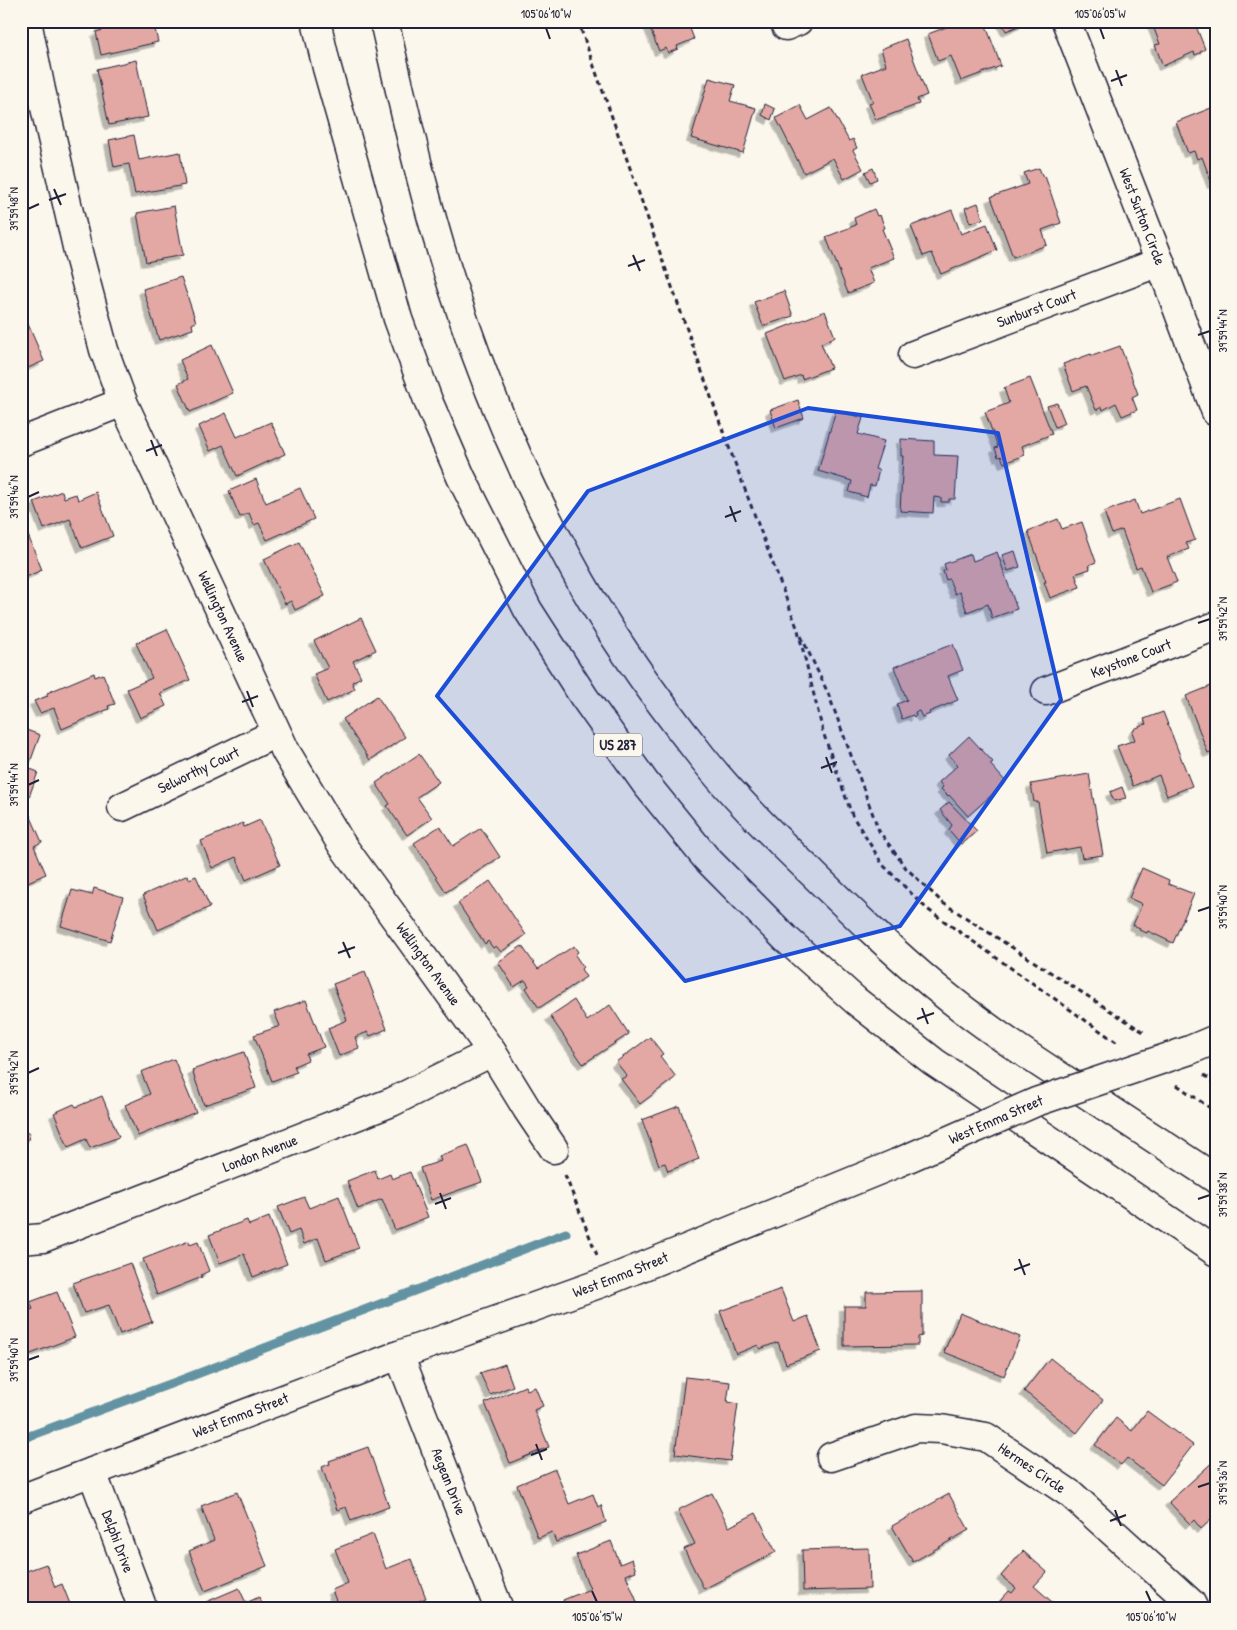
<svg xmlns="http://www.w3.org/2000/svg" width="1237" height="1630" font-family="'Patrick Hand',sans-serif">
  <style>
    .lines { fill: none; stroke-linecap: round; stroke-linejoin: round }
    .stream { stroke: #6393a3; stroke-width: 9 }
    .building { fill: #e3a8a3; stroke: #22223b; filter: url(#shadow) }
    .minor-casing { stroke: #22223b; stroke-width: 31 }
    .major-casing { stroke: #22223b; stroke-width: 31 }
    .path { stroke: #22223b; stroke-width: 3; stroke-dasharray: 5 4; stroke-linecap: butt }
    .minor { stroke: #fbf7ec; stroke-width: 28 }
    .major { stroke: #fbf7ec; stroke-width: 28 }
    .minor-bridge-casing { stroke: #22223b; stroke-width: 31; stroke-linecap: butt }
    .minor-bridge { stroke: #fbf7ec; stroke-width: 28 }
    .marked { fill: #1d4ed8; fill-opacity: 0.2; stroke: #1d4ed8; stroke-width: 4; stroke-linejoin: round }
    .ticks { fill: none; stroke: #22223b; stroke-width: 2 }
    .labels { text-anchor: middle; stroke-width: 4.5; stroke-linejoin: round; paint-order: stroke }
    .shield { fill: #fbf7ec; stroke: #636270; stroke-width: 1 }
    .shield-label { font-size: 14px; font-weight: bold; fill: #22223b }
    .street-label { font-size: 15px; fill: #22223b; stroke: #fbf7ec }
    .neatline { fill: none; stroke: #22223b; stroke-width: 2 }
    .ticks-label { font-size: 12px; text-anchor: middle; fill: #22223b }
  </style>
  <defs>
    <filter id="shadow"><feDropShadow dx="-4.5" dy="4.5" stdDeviation="0" flood-color="#0004"/></filter>
  </defs>
  <rect width="100%" height="100%" fill="#fbf7ec"/>
  <filter id="ink" filterUnits="userSpaceOnUse"><feTurbulence type="fractalNoise" baseFrequency=".02" numOctaves="2"/><feDisplacementMap in="SourceGraphic" scale="10" xChannelSelector="R" yChannelSelector="G"/><feConvolveMatrix kernelMatrix="1 2 1 2 8 2 1 2 1" color-interpolation-filters="sRGB"/></filter>
  <g filter="url(#ink)">
    <g class="lines">
      <path class="stream" d="M21,1439L181,1380L566,1233"/>
    </g>
    <path class="building" d="M101,21H153L158,42L101,55L96,32L103,30Z
      M647,21H687L694,39L677,46L678,49L668,53L666,48L659,51Z
      M969,21H978L979,25L985,23L1001,66L961,81L951,56L938,61L928,34L957,23L958,26Z
      M1005,21H1023L1024,24L1006,31L1002,23Z
      M1151,21H1194L1205,49L1200,52V53L1195,55L1194,52L1163,66L1155,45L1160,44Z
      M906,39L927,95L917,99L919,104L876,120L869,103L873,102L862,74L886,65L881,49Z
      M136,60L148,117L109,125L97,69Z
      M709,78L735,85L730,101L756,108L743,153L691,138Z
      M765,104L775,109L771,120L762,115Z
      M800,105L808,120L831,108L849,141L853,139L857,148L853,150L863,169L844,179L833,158L804,173L776,118Z
      M1216,106V183L1212,184L1202,157L1197,159L1194,151L1188,153L1176,122Z
      M134,135L139,160L180,152L185,185L135,194L129,164L114,167L109,140Z
      M873,168L877,179L870,182L865,172Z
      M1039,168L1043,177L1045,176L1061,223L1042,230L1047,245L1013,257L991,197L1028,184L1024,173Z
      M978,203L983,219L970,223L965,208Z
      M174,206L183,255L146,262L137,213Z
      M874,209L877,216L880,215L885,228L882,229L894,258L868,268L874,283L848,293L826,237L856,225L854,218Z
      M952,210L961,234L987,224L997,250L941,274L932,253L923,256L911,226Z
      M181,277L196,322L192,324L193,329L159,340L143,289Z
      M784,291L793,316L763,326L754,302Z
      M21,308L44,361L21,371Z
      M825,311L835,337L821,343L831,368L802,379L801,375L785,381L767,334Z
      M212,345L233,393L190,412L178,384L188,379L180,360Z
      M1120,346L1138,394L1132,397L1137,410L1122,416L1116,403L1103,410L1102,407L1096,410L1086,386L1073,391L1063,364L1091,354L1092,356Z
      M1030,378L1052,434L1022,446L1025,455L1004,463L1001,456L998,457L995,448L998,447L985,412L1009,403L1004,388Z
      M798,400L804,418L776,428L770,410Z
      M1057,403L1065,423L1055,427L1047,406Z
      M836,410L863,418L858,434L884,441L875,469L879,470L875,486L870,485L867,497L849,492L852,481L818,471Z
      M226,413L237,437L271,422L285,454L237,476L223,445L210,451L199,426Z
      M901,439L934,441V455L958,456L955,499H949V502H941V498L934,497L933,513L900,511L903,456H901Z
      M256,479L266,503L300,488L314,519L267,540L259,523L254,525L249,513L240,517L229,491Z
      M62,491L64,498L76,494L78,500L96,492L113,536L82,548L70,519L44,529L34,502Z
      M1180,499L1195,540L1186,543L1189,549L1167,557L1177,582L1151,592L1141,566L1136,568L1122,530L1112,534L1104,512L1135,500L1140,514Z
      M21,518L42,570L21,579Z
      M1058,519L1062,529L1082,522L1096,562L1089,565L1090,569L1075,574L1080,587L1050,598L1044,582H1046L1028,531Z
      M299,542L325,596L295,610L291,601L285,604L264,559Z
      M1015,551L1020,567L1008,571L1002,555Z
      M997,552L1017,609L992,618L988,604L967,612L960,592L955,594L949,579L946,580L943,571L946,570L944,564L971,554L973,561Z
      M361,618L376,650L353,661L361,677L352,682L355,689L327,702L314,674L328,668L314,641Z
      M167,629L190,680L160,693L166,706L140,718L127,689L152,678L136,643Z
      M953,644L963,670L948,676L958,700L929,712L930,714L922,717L919,711L915,712L916,716L914,717L913,715L902,719L897,704L907,700L894,667Z
      M94,673L95,677L103,674L115,704L108,706L109,709L62,729L54,708L40,713L34,701L48,696L47,693Z
      M1211,686L1216,699V750L1208,753L1186,696Z
      M377,696L405,737L370,760L343,719Z
      M1163,712L1192,786L1167,796L1159,775L1133,786L1117,746L1135,740L1132,732L1134,731V729L1146,724L1144,719Z
      M21,728L40,735L28,768L38,772L29,797L21,794Z
      M969,736L993,762L990,764L1006,782L968,816L949,795L948,796L941,789L943,787L939,782L958,765L949,755Z
      M419,754L439,782L417,797L432,818L407,835L387,806L390,804L376,783Z
      M1089,774L1103,855L1082,858L1080,847L1047,853L1038,802H1034L1031,784Z
      M1122,787L1126,798L1114,801L1110,792Z
      M949,802L977,831L961,844L949,830L952,825L940,810Z
      M30,815L42,842L34,846L46,874L21,885V819Z
      M260,820L280,865L246,880L236,857L212,868L201,841L243,823L244,827Z
      M440,826L453,846L481,828L500,857L446,892L414,843Z
      M1142,868L1169,880L1168,884L1194,894L1173,943L1148,931L1147,933L1139,930L1140,928L1133,925L1142,904L1129,898Z
      M188,875L189,879L196,876L210,907L158,930L143,895Z
      M490,881L526,935L501,952L496,946L493,948L488,941L485,944L458,903Z
      M94,888L123,897L110,941L61,926L72,890L92,895Z
      M522,946L538,969L574,946L578,952L575,955L583,967L581,969L586,977L539,1008L526,988L529,986L525,980L514,987L498,962Z
      M365,972L387,1029L370,1036L368,1032L355,1037L359,1048L339,1056L328,1028L347,1020L333,984Z
      M306,1000L324,1047L306,1054L308,1060L294,1066L297,1072L272,1081L254,1035L280,1026L274,1012Z
      M574,1000L587,1021L610,1005L629,1034L583,1064L550,1016Z
      M650,1037L663,1054L660,1056L676,1077L640,1104L621,1079L627,1076L616,1062Z
      M244,1052L256,1088L204,1105L192,1070Z
      M174,1059L196,1112L138,1136L125,1105L150,1094L141,1072Z
      M102,1096L119,1137L90,1148L86,1139L68,1147L54,1113L74,1104L76,1107Z
      M679,1106L699,1159L668,1171L665,1163L659,1165L642,1120Z
      M21,1130L30,1134L24,1150L21,1149Z
      M468,1145L482,1182L431,1200L420,1168L441,1161L439,1156Z
      M375,1170L378,1179L390,1174L392,1179L410,1172L428,1217L395,1230L382,1199L358,1209L347,1181Z
      M339,1196L359,1248L326,1260L318,1238L304,1244L299,1230L289,1234L278,1207L304,1197L309,1208Z
      M269,1217L287,1264L253,1277L244,1254L220,1263L209,1235L247,1220L249,1225Z
      M189,1241L190,1245L198,1242L209,1271L201,1275L202,1277L157,1295L143,1259Z
      M130,1263L152,1322L120,1334L109,1305L84,1313L73,1283Z
      M781,1289L794,1322L808,1316L821,1351L786,1364L778,1342L760,1349L758,1345L736,1354L720,1311Z
      M922,1291V1336L918,1337V1345L844,1346V1306H866V1292Z
      M57,1292L75,1337L28,1355L21,1337V1313L33,1309L30,1302Z
      M960,1313L1020,1337L1004,1376L944,1352Z
      M1050,1358L1103,1400L1077,1433L1024,1391Z
      M505,1364L513,1386L490,1395L480,1373Z
      M685,1377L730,1382L727,1402L738,1404L730,1461L675,1454Z
      M525,1386L527,1390L535,1387L543,1406L534,1410L549,1447L510,1463L485,1403Z
      M1147,1411L1193,1445L1162,1485L1127,1458L1121,1465L1095,1445L1116,1418L1132,1431Z
      M368,1447L389,1507L351,1521L346,1507L337,1510L322,1467L330,1464L329,1461Z
      M1216,1459V1515L1201,1529L1194,1520L1190,1524L1169,1502Z
      M555,1469L569,1504L593,1494L598,1507L601,1505L606,1522L556,1542L552,1532L538,1538L517,1485Z
      M237,1492L267,1566L205,1591L189,1551L214,1540L201,1506Z
      M712,1493L729,1527L756,1513L776,1552L704,1589L684,1549L695,1544L678,1510Z
      M949,1494L969,1530L913,1562L892,1526Z
      M373,1534L386,1569L411,1559L426,1598L400,1609H339L332,1590L348,1583L335,1549Z
      M611,1541L620,1564L632,1559L636,1571L626,1575L640,1609H566L563,1600L590,1589L576,1555Z
      M869,1548L870,1589L803,1591L802,1550Z
      M1023,1551L1047,1572L1034,1586L1060,1609H993L1009,1591L1012,1593L1016,1588L1001,1576Z
      M46,1564L55,1587L62,1584L72,1609H21V1573Z
      M239,1588L246,1603L259,1597L264,1609H209L206,1602Z"/>
    <g class="lines">
      <defs>
        <g id="minor">
          <path id="s1" d="M27,21L41,90L79,256L104,350L123,402L286,752L342,845L492,1052L527,1109L554,1149"/>
          <path id="s2" d="M1066,21L1160,262L1216,412"/>
          <path d="M786,26L798,21"/>
          <path id="s3" d="M913,355L1160,262"/>
          <path d="M21,442L123,402"/>
          <path id="s4" d="M1046,691L1216,626"/>
          <path id="s5" d="M122,807L276,733"/>
          <path d="M1190,1050L1216,1039"/>
          <path id="s6" d="M21,1240L43,1238L392,1102L492,1052"/>
          <path id="s7" d="M399,1355L499,1609"/>
          <path id="s8" d="M831,1457L916,1428L941,1429L986,1437L1072,1495L1191,1603L1194,1609"/>
          <path id="s9" d="M92,1472L143,1609"/>
          <path id="s10" d="M21,1499L399,1355L607,1281L897,1163"/>
        </g>
        <path id="major" d="M316,21L327,68L398,319L429,403L461,477L528,610L584,697L646,784L706,858L785,938L856,1001L934,1062L1216,1252
          M384,21C405,112 425,205 455,294C485,386 523,476 569,560C606,630 653,695 702,757C736,800 775,837 814,875C853,913 892,951 934,986C976,1021 1021,1051 1067,1081C1116,1114 1166,1146 1216,1179"/>
      </defs>
      <use href="#minor" class="minor-casing"/>
      <use href="#major" class="major-casing"/>
      <path class="path" d="M578,21L724,434L798,630L823,732L852,815L883,865L927,909L1119,1044
        M801,636L828,693L879,831L906,868L943,903L1145,1033
        M1204,1075L1216,1083
        M1177,1085L1216,1112
        M565,1175L597,1255"/>
      <use href="#minor" class="minor"/>
      <use href="#major" class="major"/>
      <defs>
        <g id="minor-bridge">
          <path id="s11" d="M897,1163L1036,1102L1190,1050"/>
        </g>
      </defs>
      <use href="#minor-bridge" class="minor-bridge-casing"/>
      <use href="#minor-bridge" class="minor-bridge"/>
    </g>
  </g>
  <path class="marked" d="M808,408L998,433L1061,700L900,926L685,981L437,696L588,491Z"/>
  <path class="ticks" d="M546,28L550,39M1100,28L1104,39M1116,70L1122,86M1111,81L1127,75M54,189L61,205M49,200L66,194M28,209L39,204M633,255L640,271M628,266L645,260M1198,335L1210,331M151,440L157,456M146,451L162,445M28,497L39,492M730,506L736,522M725,517L741,511M1198,623L1210,619M247,691L253,707M242,702L258,696M826,757L832,773M821,768L837,762M28,785L39,780M1198,911L1210,907M343,942L350,958M338,953L355,947M922,1008L928,1024M917,1019L934,1013M28,1073L39,1068M440,1193L446,1209M1198,1199L1210,1195M435,1204L451,1198M1019,1259L1025,1275M1014,1270L1030,1264M28,1360L39,1356M536,1444L542,1460M531,1455L547,1449M1198,1487L1210,1483M1115,1510L1121,1526M1110,1521L1126,1515M592,1591L597,1602M1146,1591L1151,1602"/>
  <g class="labels">
    <rect class="shield" x="594" y="733.5" width="48" height="23" rx="4"/>
    <g class="shield-label">
      <text x="618" y="750">US 287</text>
    </g>
    <g class="street-label">
      <text dy="5" stroke="none"><textPath href="#s2" startOffset="210">West Sutton Circle</textPath></text>
      <text dy="5" stroke="none"><textPath href="#s3" startOffset="132">Sunburst Court</textPath></text>
      <text dy="5" stroke="none"><textPath href="#s1" startOffset="630">Wellington Avenue</textPath></text>
      <text dy="5" stroke="none"><textPath href="#s4" startOffset="91">Keystone Court</textPath></text>
      <text dy="5" stroke="none"><textPath href="#s5" startOffset="85">Selworthy Court</textPath></text>
      <text dy="5" stroke="none"><textPath href="#s1" startOffset="1035">Wellington Avenue</textPath></text>
      <text dy="5" stroke="none"><textPath href="#s11" startOffset="108">West Emma Street</textPath></text>
      <text dy="5" stroke="none"><textPath href="#s6" startOffset="255">London Avenue</textPath></text>
      <text dy="5" stroke="none"><textPath href="#s10" startOffset="640">West Emma Street</textPath></text>
      <text dy="5" stroke="none"><textPath href="#s10" startOffset="235">West Emma Street</textPath></text>
      <text dy="5" stroke="none"><textPath href="#s8" startOffset="216">Hermes Circle</textPath></text>
      <text dy="5" stroke="none"><textPath href="#s7" startOffset="136">Aegean Drive</textPath></text>
      <text dy="5" stroke="none"><textPath href="#s9" startOffset="74">Delphi Drive</textPath></text>
    </g>
  </g>
  <rect width="1237" height="1630" fill="none" stroke="#fbf7ec" stroke-width="55"/>
  <rect x="28" y="28" width="1182" height="1574" class="neatline"/>
  <g class="ticks-label">
    <text x="546" y="18">105°06'10"W</text>
    <text x="1100" y="18">105°06'05"W</text>
    <text transform="translate(14 209) rotate(-90)" y="4">39°59'48"N</text>
    <text transform="translate(1223 331) rotate(-90)" y="4">39°59'44"N</text>
    <text transform="translate(14 497) rotate(-90)" y="4">39°59'46"N</text>
    <text transform="translate(1223 619) rotate(-90)" y="4">39°59'42"N</text>
    <text transform="translate(14 785) rotate(-90)" y="4">39°59'44"N</text>
    <text transform="translate(1223 907) rotate(-90)" y="4">39°59'40"N</text>
    <text transform="translate(14 1073) rotate(-90)" y="4">39°59'42"N</text>
    <text transform="translate(1223 1195) rotate(-90)" y="4">39°59'38"N</text>
    <text transform="translate(14 1360) rotate(-90)" y="4">39°59'40"N</text>
    <text transform="translate(1223 1483) rotate(-90)" y="4">39°59'36"N</text>
    <text x="597" y="1621">105°06'15"W</text>
    <text x="1151" y="1621">105°06'10"W</text>
  </g>
</svg>
